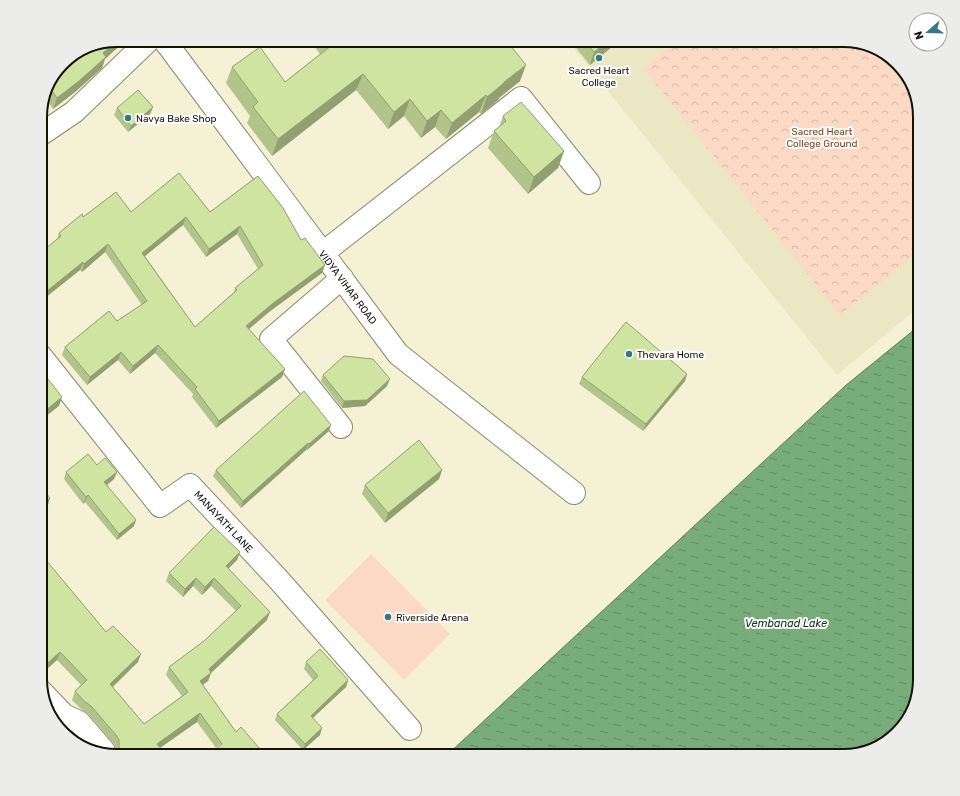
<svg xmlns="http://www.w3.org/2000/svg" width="960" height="796" font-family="Rubik,sans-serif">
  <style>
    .built { fill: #ebe6c3 }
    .park { fill: url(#park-crowns) }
    .pitch { fill: #fcd9c5 }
    .water { fill: url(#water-ripples); stroke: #5a7e59 }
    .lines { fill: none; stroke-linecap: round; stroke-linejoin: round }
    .street-casing { stroke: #8c8870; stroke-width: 24 }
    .secondary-casing { stroke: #8c8870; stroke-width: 24 }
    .street { stroke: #fff; stroke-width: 22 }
    .secondary { stroke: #fff; stroke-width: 22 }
    .wall { fill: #b1c48a; fill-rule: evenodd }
    .shaded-wall { fill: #90a070 }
    .building { fill: #cee4a0; stroke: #90a070; fill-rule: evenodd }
    .poi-dot { fill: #347788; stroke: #fff; stroke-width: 1.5 }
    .labels { text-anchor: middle; stroke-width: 4; stroke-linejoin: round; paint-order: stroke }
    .poi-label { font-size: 10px; fill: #141209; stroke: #fff; text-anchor: start }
    .park-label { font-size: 10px; fill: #7e4419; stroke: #fff }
    .street-label { font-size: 10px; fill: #141209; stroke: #fff }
    .water-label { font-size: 11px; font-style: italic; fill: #0b3312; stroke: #fff }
    .rim { fill: none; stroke: #141209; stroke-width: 2 }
  </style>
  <defs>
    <pattern id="park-crowns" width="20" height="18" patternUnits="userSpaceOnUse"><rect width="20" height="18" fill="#fcd9c5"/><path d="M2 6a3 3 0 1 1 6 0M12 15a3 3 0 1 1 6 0" fill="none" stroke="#d7b9a8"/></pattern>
    <pattern id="water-ripples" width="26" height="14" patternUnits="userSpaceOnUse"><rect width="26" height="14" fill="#78ad7b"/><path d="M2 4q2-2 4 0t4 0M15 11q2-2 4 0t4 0" fill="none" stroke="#618b63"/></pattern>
  </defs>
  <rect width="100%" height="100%" fill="#f5f1d5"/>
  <path class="built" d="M567,40H843L894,59L914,87L920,117V306L837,375Z"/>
  <path class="park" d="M677,40H843L894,59L914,87L920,117V250L840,315L644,69Z"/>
  <path class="pitch" d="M371,554L450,634L404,680L325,600Z"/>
  <path class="water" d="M920,325V679L901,730L873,750L843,756H446L845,386Z"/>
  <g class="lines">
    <defs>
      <g id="street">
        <path id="s1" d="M164,40L398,354L574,493"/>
        <path d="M323,253L521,98L589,183"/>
        <path id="s2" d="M40,355L160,506L190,485L278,579L410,729"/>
        <path d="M341,427L271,339L342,278"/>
        <path d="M42,692L64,715L79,722L104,751"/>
      </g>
      <path id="secondary" d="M40,135L74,112L149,40"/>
    </defs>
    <use href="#street" class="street-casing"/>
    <use href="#secondary" class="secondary-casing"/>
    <use href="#street" class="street"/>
    <use href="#secondary" class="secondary"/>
  </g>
  <path class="wall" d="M309,40H506L520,81L499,98L498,100L481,114L479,112L446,139L435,127L421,138L404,116L388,129L356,90L272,156L247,123L250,116L226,83L232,67L285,82L320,54Z
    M570,40H620L590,65Z
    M125,41L105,59L102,68L75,92L53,109L48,102V83Z
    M153,107L150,114L128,132L114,115L117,108Z
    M503,116L564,151L558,168L528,194L488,148L494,131L499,127Z
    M179,173L210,212L258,176L283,208L301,240L305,238L325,265L322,273L269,312L249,329L285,369L282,377L216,428L192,397L193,394L155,353L130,374L118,360L87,385L62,355L65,347L109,311L117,321L142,305L105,252L82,272L80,270L44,298L45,300L42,308L40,309V253L57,239L59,233L82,214L83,217L116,192L131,212ZM183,225L206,257L237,234L258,269L235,288L234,292L195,327L145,256Z
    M687,374L685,381L643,431L579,384L582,377Z
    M323,375L387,386L365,406L342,408L321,381Z
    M329,431L307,450H306L241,508L213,476L216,470Z
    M97,465L117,472L114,479L107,485L134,526L117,540L85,502L83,504L64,479L66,472Z
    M442,470L439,479L385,523L362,494L365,485Z
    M240,552L237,560L228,568L267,620L211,673L208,681L203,685L236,732L216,748L197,722L160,748L167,756H116V748L113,743L88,714L81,709L72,700L75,691L81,685L57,660L40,675V553L106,632L138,662L113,687L144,724L182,696L166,675L169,667L204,641L236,611L211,586L202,595L193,586L183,597L166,581L169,573Z
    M306,662L348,680L346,687L313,718L320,735L303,750L275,720L277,714L313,680L304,669Z"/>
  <path class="shaded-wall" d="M118,40H125V41L105,59L102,68L75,92L53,109L57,98L103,53Z
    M610,40H620L590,65L594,52Z
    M526,65L520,81L499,98L498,100L481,114L487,97Z
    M363,74L356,90L272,156L278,139Z
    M52,91L48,102L42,107L44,96Z
    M486,95L479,112L446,139L452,123Z
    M410,99L404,116L388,129L394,112Z
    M153,107L150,114L128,132L131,126Z
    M441,110L435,127L421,138L427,121Z
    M564,151L558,168L528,194L534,177Z
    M186,217L183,225L139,261L142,253Z
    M240,226L237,234L206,257L209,249Z
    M108,244L105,252L82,272L84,264Z
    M83,262L80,270L40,302L42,295Z
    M325,265L322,273L269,312L243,334L246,326L272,304Z
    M45,300L42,308L40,309V303Z
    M158,345L155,353L130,374L133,366Z
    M121,352L118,360L87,385L90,377Z
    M285,369L282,377L216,428L219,421Z
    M687,374L685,381L643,431L646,424Z
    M390,379L387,386L365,406L342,408L344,401Z
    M62,397L59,406L40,421V415Z
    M331,425L329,431L307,450L309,444Z
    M308,443L306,450L241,508L243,501Z
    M442,470L439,479L385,523L388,513Z
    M117,472L114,479L102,489L104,482Z
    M88,495L85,502L83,504L86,497Z
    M50,498L48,505L40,510V505Z
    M136,520L134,526L117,540L119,534Z
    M240,552L237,560L223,574L226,566Z
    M196,578L193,586L183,597L185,589Z
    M214,578L211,586L202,595L205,587Z
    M270,612L267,620L211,673L208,681L197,689L200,681L209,669Z
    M60,652L57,660L40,675L43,667Z
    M141,654L138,662L107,692L110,684Z
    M348,680L346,687L308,722L311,716Z
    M200,713L197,722L154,752L157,744Z
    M322,728L320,735L303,750L305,744Z"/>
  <path class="building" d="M118,40L103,53L106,57L79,81L57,98L52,91L44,96L48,83L66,59Z
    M328,40H506L526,65L504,82V83L487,97L486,95L452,123L441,110L427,121L410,99L394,112L363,74L278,139L253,107L258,102L232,67L260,47L285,82L332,45Z
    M584,40H610L594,52Z
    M138,90L153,107L131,126L117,108Z
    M521,102L564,151L534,177L494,131L506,121L503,116Z
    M179,173L210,212L258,176L283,208L301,240L305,238L325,265L272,304L246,326L285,369L219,421L195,389L197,387L158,345L133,366L121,352L90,377L65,347L109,311L117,321L147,301L108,244L84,264L83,262L42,295L45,300L40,303V253L61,236L59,233L82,214L83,217L116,192L131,212ZM186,217L209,249L240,226L263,265L235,288L237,290L195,327L142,253Z
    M626,322L687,374L646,424L582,377Z
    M344,356L373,359L390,379L367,400L344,401L323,375Z
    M40,369L62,397L40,415Z
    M304,391L331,425L309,444L308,443L243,501L216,470Z
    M419,440L442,470L388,513L365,485Z
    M88,454L97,465L105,458L117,472L104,482L136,520L119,534L88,495L86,497L66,472Z
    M40,486L50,498L40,505Z
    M214,527L240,552L226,566L270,612L209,669L211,673L200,681L236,732L241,727L266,756H208L222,744L200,713L157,744L167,756H126L119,747V740L116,735L91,706L84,701L75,691L87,680L60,652L43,667L40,664V553L106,632L113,626L141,654L110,684L144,724L188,692L169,667L204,641L241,606L214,578L205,587L196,578L185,589L169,573Z
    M320,649L348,680L311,716L322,728L305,744L277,714L318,676L306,662Z
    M269,754L271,756H266Z"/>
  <g class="poi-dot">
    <circle cx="599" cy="58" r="4"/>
    <circle cx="128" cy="118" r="4"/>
    <circle cx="629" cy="354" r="4"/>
    <circle cx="388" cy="617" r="4"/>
  </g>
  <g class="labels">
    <g class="poi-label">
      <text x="599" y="74" text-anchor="middle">Sacred Heart<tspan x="599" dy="12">College</tspan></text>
      <text x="136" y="122">Navya Bake Shop</text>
      <text x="637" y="358">Thevara Home</text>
      <text x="396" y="621">Riverside Arena</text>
    </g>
    <g class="park-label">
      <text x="822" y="135">Sacred Heart<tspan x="822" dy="12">College Ground</tspan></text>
    </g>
    <g class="street-label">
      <text dy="4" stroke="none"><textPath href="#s1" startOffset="308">VIDYA VIHAR ROAD</textPath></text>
      <text dy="4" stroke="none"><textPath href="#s2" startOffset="279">MANAYATH LANE</textPath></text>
    </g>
    <g class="water-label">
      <text x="786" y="627">Vembanad Lake</text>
    </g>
  </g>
  <path d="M0 0H960V796H0ZM117 47H843A70 70 0 0 1 913 117V679A70 70 0 0 1 843 749H117A70 70 0 0 1 47 679V117A70 70 0 0 1 117 47Z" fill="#ececeb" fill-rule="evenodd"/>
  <path class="rim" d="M117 47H843A70 70 0 0 1 913 117V679A70 70 0 0 1 843 749H117A70 70 0 0 1 47 679V117A70 70 0 0 1 117 47Z"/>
  <g transform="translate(928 32) rotate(250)"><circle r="19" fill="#ffffff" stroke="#a1a09d"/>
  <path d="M0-3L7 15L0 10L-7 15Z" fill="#347788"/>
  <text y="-6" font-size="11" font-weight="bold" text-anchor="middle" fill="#141209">N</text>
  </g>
</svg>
